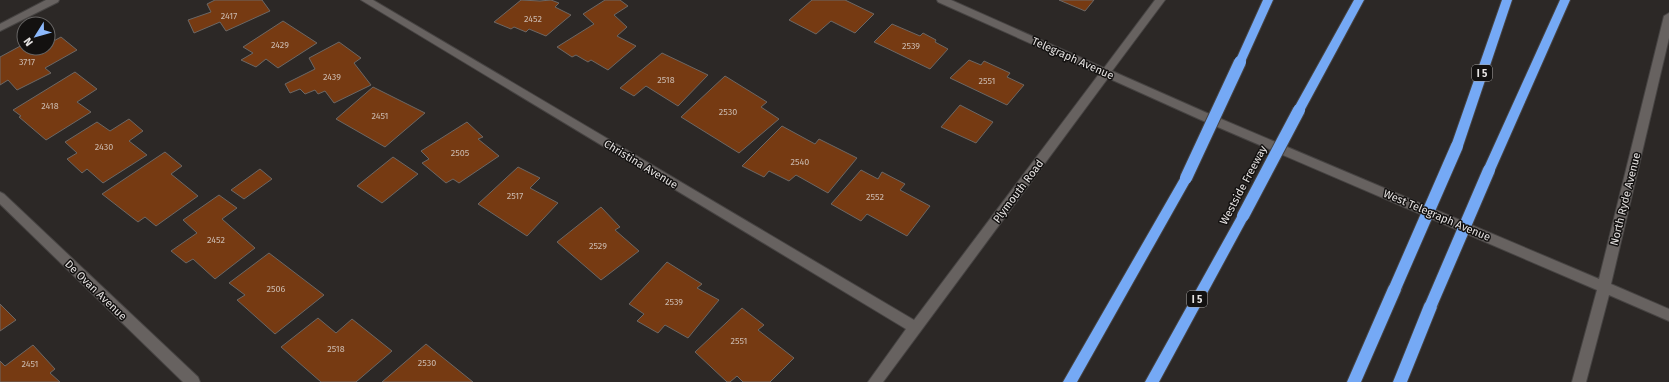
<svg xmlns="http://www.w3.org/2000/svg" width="1669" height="382" font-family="'Fira Sans',sans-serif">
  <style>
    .building { fill: #763a12; stroke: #6c6764 }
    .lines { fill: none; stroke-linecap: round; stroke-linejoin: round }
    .minor-casing { stroke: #464342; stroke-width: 2 }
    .highway-casing { stroke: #464342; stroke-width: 2 }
    .minor { fill: #676260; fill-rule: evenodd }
    .highway { fill: #75a9f5; fill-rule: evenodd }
    .highway-bridge-casing { stroke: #464342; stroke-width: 14; stroke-linecap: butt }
    .highway-bridge { stroke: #75a9f5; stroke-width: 12 }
    .labels { text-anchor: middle; stroke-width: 3; stroke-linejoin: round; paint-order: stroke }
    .number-label { font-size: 9px; fill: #cab9ae }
    .shield { fill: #131110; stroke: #a7a4a3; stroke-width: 1 }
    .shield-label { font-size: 10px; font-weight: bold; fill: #e6e3e2 }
    .street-label { font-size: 11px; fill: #e6e3e2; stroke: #131110 }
  </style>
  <rect width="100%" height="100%" fill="#2c2826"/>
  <path class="building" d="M215,0H262L270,11L226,31L220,22L194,33L188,20L211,12L207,4Z
    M521,0L540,1L551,0L559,3L555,7L571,15L546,36L529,29L526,32L514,27L511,29L494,22Z
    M605,0H620L628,6L614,15L627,27L617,36L636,46L608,70L591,60L588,62L576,55L572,57L557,47L594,24L583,14Z
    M812,0H845L874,14L855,33L831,21L816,34L789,20Z
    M1059,0H1094L1085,11Z
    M283,21L317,43L278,68L266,59L256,67L241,60L253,53L243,47Z
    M892,24L920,36L923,33L936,40L935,42L948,49L930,69L874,42Z
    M61,37L77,50L45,68L51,73L17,90L8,80L0,85V57L24,44V48H31L34,51L40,48H48V44Z
    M339,42L361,58L354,63L371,85L334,103L325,91L318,94L315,90L305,94L300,89L290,93L285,84L315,69L309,58Z
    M662,53L708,75L678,106L646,86L634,96L620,88Z
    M969,60L981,65L984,61L1010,73L1007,77L1024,85L1007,105L950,78Z
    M75,72L97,89L77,102L91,112L46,140L19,117L21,116L13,110Z
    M725,76L767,102L761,107L779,119L739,153L681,117Z
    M373,87L425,113L385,147L336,119Z
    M960,105L993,122L976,143L941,127Z
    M129,119L143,131L129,141L147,155L103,183L87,169L82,173L67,159L77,153L65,142L97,122L110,131Z
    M467,122L483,137L478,139L499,156L459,183L453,179L446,183L422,163L429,159L421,151Z
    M782,126L815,144L819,139L857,158L828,193L796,175L789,181L769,171L764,177L742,166Z
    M165,152L182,166L171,174L198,196L156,226L145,217L138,222L102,194Z
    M393,157L418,174L382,203L357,186Z
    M518,167L540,178L530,188L558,203L527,236L478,204Z
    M260,169L272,179L244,199L231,190Z
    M861,170L878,179L882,172L905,184L900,190L930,206L907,236L867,214L861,221L831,204Z
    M219,195L237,208L222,219L255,248L215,279L193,259L186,263L171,251L197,233L183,220Z
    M601,207L620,227L615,230L639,251L601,280L557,242Z
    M269,253L324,295L275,334L237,300L245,295L229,283Z
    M667,262L702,284L697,288L719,300L688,338L665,325L658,333L637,321L644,314L629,304Z
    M0,304L16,320L0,331Z
    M742,308L764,325L758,330L794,358L770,382H743L737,376L730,382H727L695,352Z
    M318,318L336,333L352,319L392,351L356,382H321L281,347Z
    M426,344L473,382H382Z
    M33,345L55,369L50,373L60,382H0V361L5,366Z"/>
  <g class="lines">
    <defs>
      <path id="minor" d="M46,0H59L58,2L0,31V24Z
        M361,0H373L914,320L1099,74L938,2L937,0H951L1104,68L1155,0H1165L1112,71L1207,113L1599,279L1664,16L1669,13V38L1611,284L1669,309V321L1609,295L1586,382H1572L1597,290L1199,119L1108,78L883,382H868L906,329Z
        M0,192L4,194L198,377L200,382H183L0,204Z"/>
      <path id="highway" d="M1263,0H1273L1245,62L1244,65H1236L1235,62Z
        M1354,0H1364L1303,113H1295L1293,110Z
        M1502,0H1512L1463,146L1461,149L1457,150L1453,149L1451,146Z
        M1560,0H1570L1495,170L1493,173L1489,174L1485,173L1483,170Z
        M1186,173L1190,175L1192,178L1077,382H1063L1182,175Z
        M1243,211L1247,213L1249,216L1159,382H1145L1239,213Z
        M1395,283L1400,284L1402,288L1361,382H1347L1388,288L1390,284Z
        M1431,299L1436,301L1438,305L1407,382H1393L1424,305L1426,301Z"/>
    </defs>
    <use href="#minor" class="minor-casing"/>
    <use href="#highway" class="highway-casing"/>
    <use href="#minor" class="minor"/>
    <use href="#highway" class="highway"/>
    <defs>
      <path id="highway-bridge" d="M1186,178L1240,62
        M1243,216L1299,110
        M1395,288L1457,146
        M1431,305L1489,170"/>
    </defs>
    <use href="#highway-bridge" class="highway-bridge-casing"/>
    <use href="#highway-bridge" class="highway-bridge"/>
  </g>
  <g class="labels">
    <g class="number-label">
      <text x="229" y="19">2417</text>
      <text x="533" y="22">2452</text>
      <text x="280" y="48">2429</text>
      <text x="911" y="49">2539</text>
      <text x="27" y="65">3717</text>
      <text x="332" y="80">2439</text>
      <text x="666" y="83">2518</text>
      <text x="987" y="84">2551</text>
      <text x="50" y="109">2418</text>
      <text x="728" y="115">2530</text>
      <text x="380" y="119">2451</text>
      <text x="104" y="150">2430</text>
      <text x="460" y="156">2505</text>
      <text x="800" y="165">2540</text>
      <text x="515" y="199">2517</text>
      <text x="875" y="200">2552</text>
      <text x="216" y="243">2452</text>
      <text x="598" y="249">2529</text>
      <text x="276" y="292">2506</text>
      <text x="674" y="305">2539</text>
      <text x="739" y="344">2551</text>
      <text x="336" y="352">2518</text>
      <text x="427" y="366">2530</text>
      <text x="30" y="367">2451</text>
    </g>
    <g class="shield">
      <rect x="1472" y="65" width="20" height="16" rx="3"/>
      <rect x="1187" y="291" width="20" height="16" rx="3"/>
    </g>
    <g class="shield-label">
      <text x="1482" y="77">I 5</text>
      <text x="1197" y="303">I 5</text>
    </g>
    <g class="street-label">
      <text transform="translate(1073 58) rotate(24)" y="4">Telegraph Avenue</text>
      <text transform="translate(641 164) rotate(31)" y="4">Christina Avenue</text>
      <text transform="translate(1243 185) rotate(-62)" y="4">Westside Freeway</text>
      <text transform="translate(1018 191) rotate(-53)" y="4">Plymouth Road</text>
      <text transform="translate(1625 199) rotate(-76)" y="4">North Ryde Avenue</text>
      <text transform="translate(1437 215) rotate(23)" y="4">West Telegraph Avenue</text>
      <text transform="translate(96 290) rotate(44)" y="4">De Ovan Avenue</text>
    </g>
  </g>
  <g transform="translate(36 36) rotate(233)"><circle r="19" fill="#131110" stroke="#676564"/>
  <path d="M0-3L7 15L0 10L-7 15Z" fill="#8cb9fc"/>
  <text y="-6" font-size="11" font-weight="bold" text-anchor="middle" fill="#e6e3e2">N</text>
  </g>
</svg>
